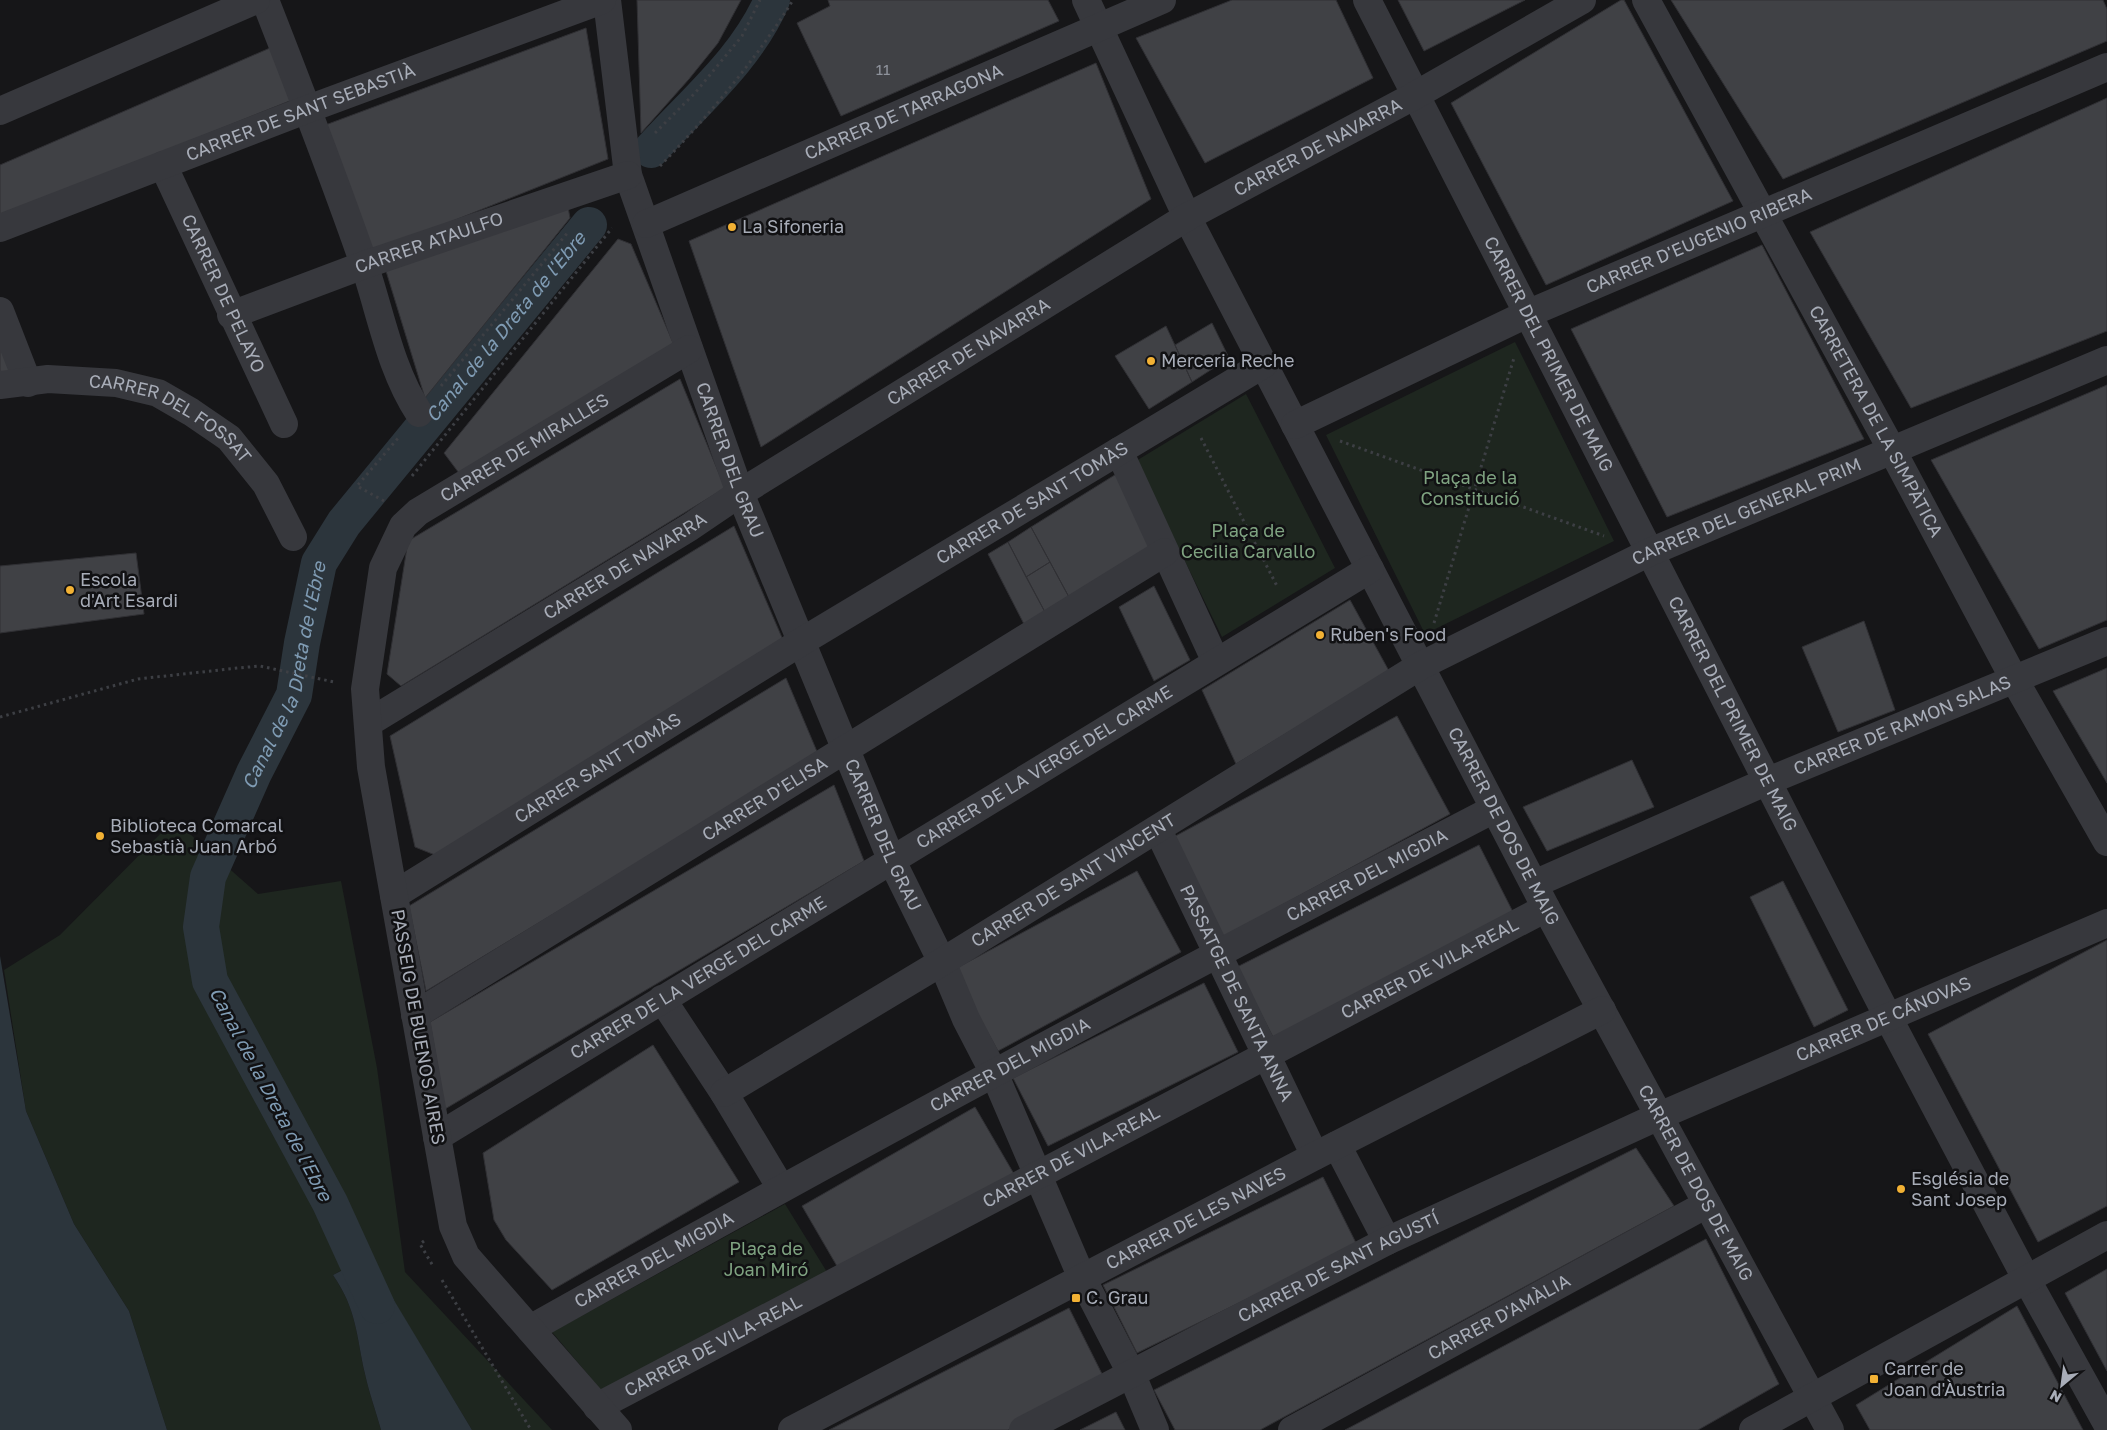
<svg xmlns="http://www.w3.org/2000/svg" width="2107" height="1430" font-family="'Golos Text',sans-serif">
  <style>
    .green { fill: #1e261f }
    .water { fill: #2c353c }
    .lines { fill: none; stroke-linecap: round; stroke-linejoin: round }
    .canal { stroke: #2c353c; stroke-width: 36 }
    .building { fill: #404145; stroke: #303034 }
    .path { stroke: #3d3f44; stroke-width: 3; stroke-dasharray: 2.5 4; stroke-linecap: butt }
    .minor { stroke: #37383d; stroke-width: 28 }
    .poi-dot { fill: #f2b134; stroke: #111113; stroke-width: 2 }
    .labels { text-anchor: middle; stroke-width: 5; stroke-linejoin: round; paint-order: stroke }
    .number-label { font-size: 15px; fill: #8e929b }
    .street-label { font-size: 18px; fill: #a8adb8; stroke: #111113 }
    .poi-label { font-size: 18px; fill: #a8adb8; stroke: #111113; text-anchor: start }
    .park-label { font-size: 18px; fill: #7fa381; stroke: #111113 }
    .water-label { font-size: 19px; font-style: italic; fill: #7f9bb3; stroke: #111113 }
  </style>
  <rect width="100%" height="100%" fill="#161618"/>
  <path class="green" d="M1515,342L1614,541L1425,634L1326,435Z
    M1246,394L1335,568L1222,637L1136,461Z
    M174,820L258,894L341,881L377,1068L405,1272L552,1430H472L367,1257L333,1275C357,1310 356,1334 365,1374C369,1393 376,1411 381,1430H167L129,1311L74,1224L26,1111L4,970L60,935Z
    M785,1204L827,1272L602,1391L552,1332Z"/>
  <path class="water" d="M0,956L26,1111L74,1224L129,1311L167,1430H0Z
    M368,1257L472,1430H381C376,1411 369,1393 365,1374C356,1334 357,1310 333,1275Z"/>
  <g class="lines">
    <g class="canal">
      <path d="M651,150C694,102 746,60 772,0"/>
      <path id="s1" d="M377,1306L330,1203L210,981L201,927L208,877L254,773L294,695L302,643L319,563L344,523L589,225"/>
    </g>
  </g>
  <path class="building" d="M637,0H741L718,43L689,79L641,133Z
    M828,0H1048L1059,21L841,116L797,23L830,6Z
    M1232,0H1336L1373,78L1205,163L1136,38Z
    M1398,0H1525L1424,51Z
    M1621,0H1624L1733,201L1546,285L1451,103Z
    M1671,0H2103L2107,9V41L1783,179Z
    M586,28L608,159L365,256L320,127Z
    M270,48L292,100L0,217V165Z
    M1096,63L1151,199L761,447L689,241Z
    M2107,98V331L1911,408L1810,232Z
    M568,207L570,218L425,398L386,271Z
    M618,239L631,244L674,345L459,473L444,453Z
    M1762,245L1864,439L1667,517L1571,329Z
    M1212,323L1229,358L1192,382L1175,345Z
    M1166,326L1192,382L1149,409L1115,356Z
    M0,338L15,377L0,378Z
    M680,379L725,488L401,686L387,674L408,541Z
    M2107,385V620L2039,649L1931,460Z
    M1118,473L1154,549L1070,599L1031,527Z
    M734,526L783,640L435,855L415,847L390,736Z
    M1031,527L1050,562L1026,577L1008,542Z
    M1008,542L1046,614L1025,626L988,554Z
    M136,553L144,614L0,633V566Z
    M1050,562L1070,599L1046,614L1026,577Z
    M1154,586L1190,660L1154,681L1119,607Z
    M1350,600L1389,671L1236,764L1202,690Z
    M1864,621L1895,710L1838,732L1802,647Z
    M2107,668V783L2053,691Z
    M786,678L818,754L426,991L409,906Z
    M1397,716L1450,814L1223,937L1170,839Z
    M1632,760L1654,807L1547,851L1523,807Z
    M834,785L864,861L445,1109L430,1022Z
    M1479,845L1515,916L1273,1037L1237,967Z
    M1137,871L1181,952L998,1051L953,970Z
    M1783,881L1848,1010L1814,1027L1750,897Z
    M2107,940V1206L2038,1242L1928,1034Z
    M1204,983L1238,1052L1048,1146L1013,1078Z
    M653,1045L739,1182L552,1290L506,1240L494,1220L483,1153Z
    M975,1107L1014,1174L841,1273L802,1206Z
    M1636,1148L1674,1206L1260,1430H1175L1154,1390Z
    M1323,1177L1357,1245L1137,1353L1103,1285Z
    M1706,1239L1779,1384L1698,1430H1345Z
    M2107,1269V1371L2065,1293Z
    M2017,1306L2083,1430H1870L1856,1405Z
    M1069,1308L1104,1378L1008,1430H829Z
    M1116,1412L1125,1430H1080Z"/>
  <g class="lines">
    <path class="path" d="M655,133L695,93L742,36L760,0
      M660,166C709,115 755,61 793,0
      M441,386L569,231
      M1201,438L1278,588
      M1340,441L1604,536
      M412,476L612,228
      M384,501L357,486L399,437
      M1434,623L1514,358
      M0,717L138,679L238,668L260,666L334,682
      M424,1241L420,1244L433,1266
      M442,1280L531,1430"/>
    <g class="minor">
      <path d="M265,0C299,87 333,175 364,264C381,314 390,369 419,413"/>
      <path id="s2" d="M607,0L628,175L740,493L891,859L942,962L966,1019L994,1073L1082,1278L1131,1373L1155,1430"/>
      <path id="s3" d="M1086,0L1187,217L1546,908L1830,1430"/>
      <path id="s4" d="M1367,0L1889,1019L2027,1280L2107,1424"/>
      <path id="s5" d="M1646,0L1892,450L2014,679L2107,842"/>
      <path d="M0,111L256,0"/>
      <path id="s6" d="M163,165L284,424"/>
      <path id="s7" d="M646,224L1162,0"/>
      <path id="s8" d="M0,228L308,109L602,0"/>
      <path d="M0,311L28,383"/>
      <path id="s9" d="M231,315L364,265L628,175"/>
      <path id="s10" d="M0,385L48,379L116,383L158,393L191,412L229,438L266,484L293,537"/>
      <path id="s11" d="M1295,425L1527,314L2107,67"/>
      <path d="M1119,451L1216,662"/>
      <path id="s12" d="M368,723L690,527L740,493L1187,217L1414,96L1582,0"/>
      <path id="s13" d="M1158,830L1315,1156"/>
      <path id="s14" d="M1534,884L1768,781L2107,641"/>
      <path id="s15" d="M394,895L801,642L1264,364"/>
      <path d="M662,999L724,1093L781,1188"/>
      <path id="s16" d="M415,1015L1165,552"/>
      <path id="s17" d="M724,1093L942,962L1420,666L1650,552L2107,360"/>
      <path id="s18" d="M437,1137L1370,569"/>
      <path d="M1337,1145L1387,1241"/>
      <path id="s19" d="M530,1329C848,1150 1170,977 1494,809"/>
      <path id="s20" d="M597,1407C914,1241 1229,1072 1546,908"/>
      <path id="s21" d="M618,1430L466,1256L453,1226L371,767L365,689L383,568L403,526L418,512L689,349"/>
      <path id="s22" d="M792,1430L1315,1156L1602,1010"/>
      <path id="s23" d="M1023,1430L1387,1241L1659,1116L2107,923"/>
      <path id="s24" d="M1292,1430L1707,1204"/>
      <path d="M1753,1430L2107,1235"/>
    </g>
  </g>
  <g class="poi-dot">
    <circle cx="732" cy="227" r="5"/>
    <circle cx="1151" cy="361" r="5"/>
    <circle cx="70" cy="590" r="5"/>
    <circle cx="1320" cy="635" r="5"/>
    <circle cx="100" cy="836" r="5"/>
    <circle cx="1901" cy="1189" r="5"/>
    <rect x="1071" y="1293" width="10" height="10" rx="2.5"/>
    <rect x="1869" y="1374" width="10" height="10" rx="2.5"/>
  </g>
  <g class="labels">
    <g class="number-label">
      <text x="883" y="75">11</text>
    </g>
    <g class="street-label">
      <text dy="6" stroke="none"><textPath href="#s7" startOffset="281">CARRER DE TARRAGONA</textPath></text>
      <text dy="6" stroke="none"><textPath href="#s8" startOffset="322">CARRER DE SANT SEBASTIÀ</textPath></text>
      <text dy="6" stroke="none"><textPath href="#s12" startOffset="1111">CARRER DE NAVARRA</textPath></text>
      <text dy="6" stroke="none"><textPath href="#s11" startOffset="444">CARRER D'EUGENIO RIBERA</textPath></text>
      <text dy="6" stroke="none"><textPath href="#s9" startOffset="211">CARRER ATAULFO</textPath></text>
      <text dy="6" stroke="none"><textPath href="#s6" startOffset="142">CARRER DE PELAYO</textPath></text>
      <text dy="6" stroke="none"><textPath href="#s12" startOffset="706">CARRER DE NAVARRA</textPath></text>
      <text dy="6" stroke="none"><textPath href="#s4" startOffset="398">CARRER DEL PRIMER DE MAIG</textPath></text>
      <text dy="6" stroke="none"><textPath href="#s5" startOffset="480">CARRETERA DE LA SIMPÀTICA</textPath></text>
      <text dy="6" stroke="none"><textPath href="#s10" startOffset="181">CARRER DEL FOSSAT</textPath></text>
      <text dy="6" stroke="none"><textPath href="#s21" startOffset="1122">CARRER DE MIRALLES</textPath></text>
      <text dy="6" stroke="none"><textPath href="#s2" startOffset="479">CARRER DEL GRAU</textPath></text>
      <text dy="6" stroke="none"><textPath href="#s15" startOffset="749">CARRER DE SANT TOMÀS</textPath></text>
      <text dy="6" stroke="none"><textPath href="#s17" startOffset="1178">CARRER DEL GENERAL PRIM</textPath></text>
      <text dy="6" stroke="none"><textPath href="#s12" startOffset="301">CARRER DE NAVARRA</textPath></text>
      <text dy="6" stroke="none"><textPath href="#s4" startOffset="802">CARRER DEL PRIMER DE MAIG</textPath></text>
      <text dy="6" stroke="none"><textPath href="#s14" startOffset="401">CARRER DE RAMON SALAS</textPath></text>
      <text dy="6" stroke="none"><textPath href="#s18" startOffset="711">CARRER DE LA VERGE DEL CARME</textPath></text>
      <text dy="6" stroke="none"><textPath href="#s15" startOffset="240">CARRER SANT TOMÀS</textPath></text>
      <text dy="6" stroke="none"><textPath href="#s16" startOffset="411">CARRER D'ELISA</textPath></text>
      <text dy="6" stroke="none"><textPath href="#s3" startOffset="926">CARRER DE DOS DE MAIG</textPath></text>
      <text dy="6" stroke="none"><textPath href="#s2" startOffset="884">CARRER DEL GRAU</textPath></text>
      <text dy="6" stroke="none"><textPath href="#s19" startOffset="952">CARRER DEL MIGDIA</textPath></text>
      <text dy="6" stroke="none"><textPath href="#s17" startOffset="409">CARRER DE SANT VINCENT</textPath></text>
      <text dy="6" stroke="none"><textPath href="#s20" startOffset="941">CARRER DE VILA-REAL</textPath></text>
      <text dy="6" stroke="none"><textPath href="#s18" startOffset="306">CARRER DE LA VERGE DEL CARME</textPath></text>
      <text dy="6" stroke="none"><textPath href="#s13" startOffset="181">PASSATGE DE SANTA ANNA</textPath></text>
      <text dy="6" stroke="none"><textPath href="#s23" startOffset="954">CARRER DE CÁNOVAS</textPath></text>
      <text transform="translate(418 1027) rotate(80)" y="6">PASSEIG DE BUENOS AIRES</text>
      <text dy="6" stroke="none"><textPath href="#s19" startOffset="548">CARRER DEL MIGDIA</textPath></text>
      <text dy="6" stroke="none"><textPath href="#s20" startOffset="536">CARRER DE VILA-REAL</textPath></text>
      <text dy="6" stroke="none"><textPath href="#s3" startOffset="1331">CARRER DE DOS DE MAIG</textPath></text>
      <text dy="6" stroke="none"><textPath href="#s22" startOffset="456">CARRER DE LES NAVES</textPath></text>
      <text dy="6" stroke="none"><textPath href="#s19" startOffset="142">CARRER DEL MIGDIA</textPath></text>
      <text dy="6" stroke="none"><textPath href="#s23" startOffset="355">CARRER DE SANT AGUSTÍ</textPath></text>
      <text dy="6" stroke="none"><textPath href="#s24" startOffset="236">CARRER D'AMÀLIA</textPath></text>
      <text dy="6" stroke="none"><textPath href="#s20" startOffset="131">CARRER DE VILA-REAL</textPath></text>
    </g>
    <g class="poi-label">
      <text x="742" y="233">La Sifoneria</text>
      <text x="1161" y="367">Merceria Reche</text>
      <text x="80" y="586">Escola<tspan x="80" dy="21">d'Art Esardi</tspan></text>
      <text x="1330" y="641">Ruben's Food</text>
      <text x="110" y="832">Biblioteca Comarcal<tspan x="110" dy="21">Sebastià Juan Arbó</tspan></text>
      <text x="1911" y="1185">Església de<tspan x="1911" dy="21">Sant Josep</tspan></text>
      <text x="1086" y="1304">C. Grau</text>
      <text x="1884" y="1375">Carrer de<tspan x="1884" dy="21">Joan d'Àustria</tspan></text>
    </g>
    <g class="park-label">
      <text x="1470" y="484">Plaça de la<tspan x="1470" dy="21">Constitució</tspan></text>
      <text x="1248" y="537">Plaça de<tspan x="1248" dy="21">Cecilia Carvallo</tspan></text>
      <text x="766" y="1255">Plaça de<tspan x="766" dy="21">Joan Miró</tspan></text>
    </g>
    <g class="water-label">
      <text dy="7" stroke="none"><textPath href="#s1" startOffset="1108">Canal de la Dreta de l'Ebre</textPath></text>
      <text dy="7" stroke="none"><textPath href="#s1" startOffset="688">Canal de la Dreta de l'Ebre</textPath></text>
      <text transform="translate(271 1094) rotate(62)" y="7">Canal de la Dreta de l'Ebre</text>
    </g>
  </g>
  <g transform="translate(2062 1385) rotate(209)" stroke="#111113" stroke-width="4" paint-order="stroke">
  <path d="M0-4L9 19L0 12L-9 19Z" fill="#a8adb8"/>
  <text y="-8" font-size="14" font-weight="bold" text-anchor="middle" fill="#a8adb8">N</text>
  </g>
</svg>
